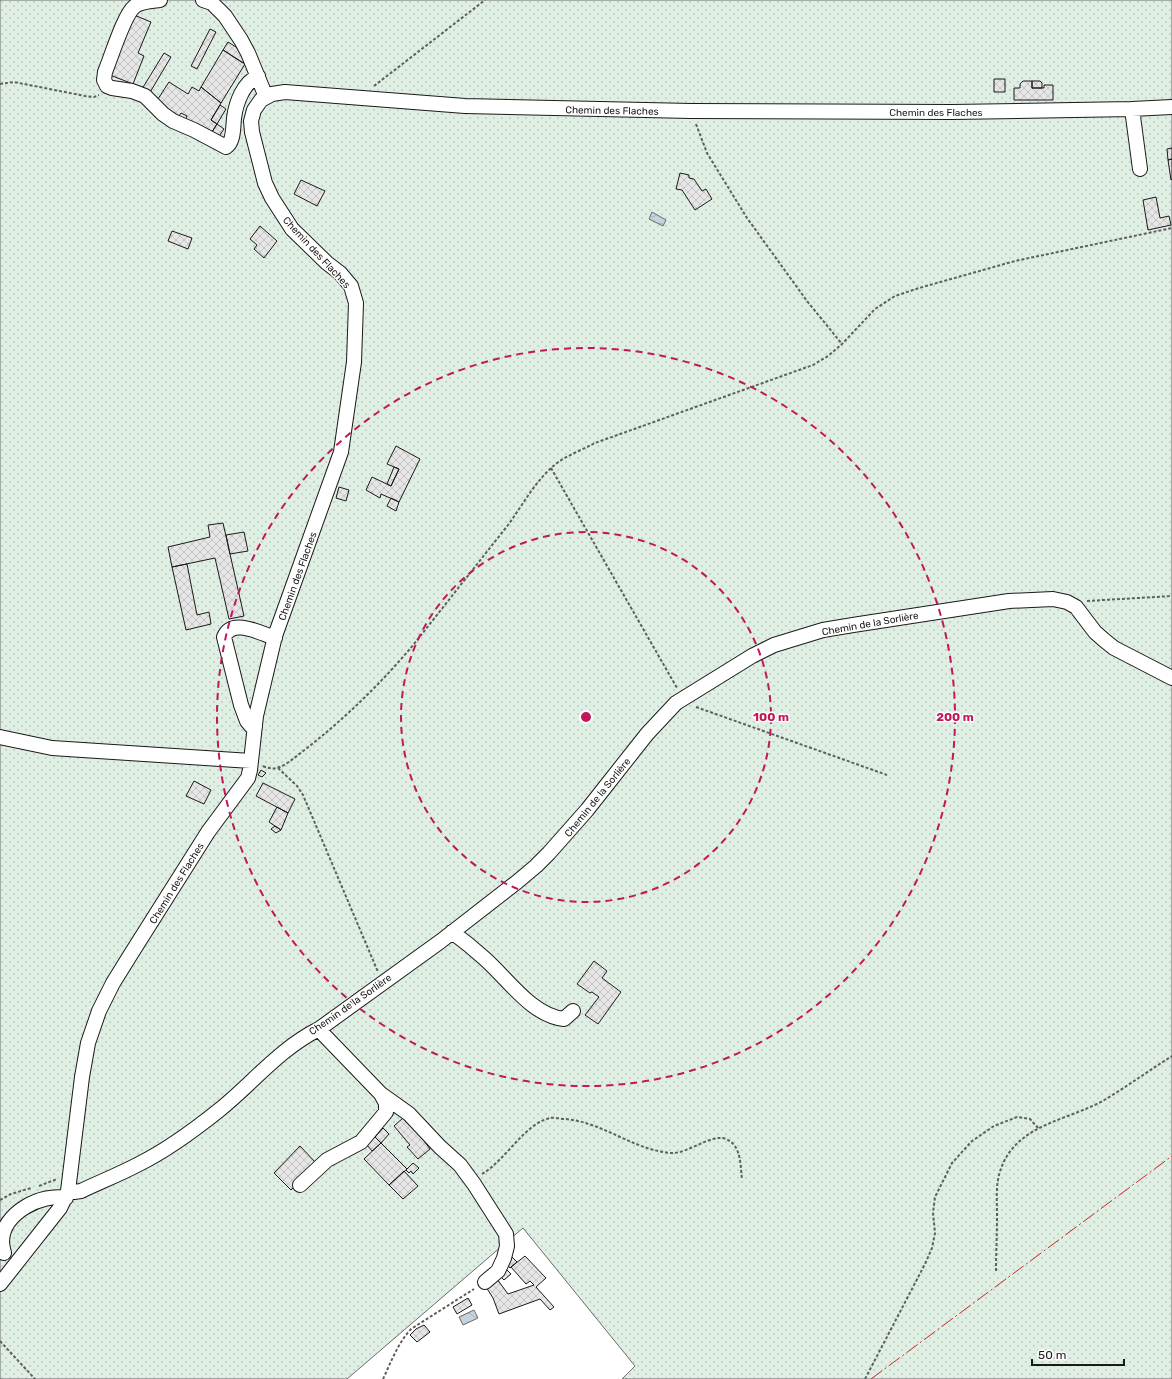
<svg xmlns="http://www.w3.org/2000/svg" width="1172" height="1379" font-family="Rubik,sans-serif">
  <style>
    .grass { fill: url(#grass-dots); stroke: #6a6a6a }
    .water { fill: url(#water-waves); stroke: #6a6a6a }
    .building { fill: url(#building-cross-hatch); stroke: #1a1a1a }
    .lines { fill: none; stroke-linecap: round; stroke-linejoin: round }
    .minor-casing { stroke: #1a1a1a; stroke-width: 16 }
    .path { stroke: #5f5f5f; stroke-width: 2; stroke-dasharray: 3 2; stroke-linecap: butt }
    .minor { stroke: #fff; stroke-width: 14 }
    .power { stroke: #c62828; stroke-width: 1; stroke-dasharray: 14 3 2 3; stroke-linecap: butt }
    .ring { fill: none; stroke: #c2185b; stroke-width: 2; stroke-dasharray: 7 5 }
    .labels { text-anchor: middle; stroke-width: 3; stroke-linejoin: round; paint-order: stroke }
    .street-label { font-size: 10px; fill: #1a1a1a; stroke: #fff }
    .centre { fill: #c2185b; stroke: #fff; stroke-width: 2 }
    .ring-label { font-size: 12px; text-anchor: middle; font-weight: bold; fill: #c2185b; stroke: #fff; stroke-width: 3; stroke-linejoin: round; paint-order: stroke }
  </style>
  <defs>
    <pattern id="grass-dots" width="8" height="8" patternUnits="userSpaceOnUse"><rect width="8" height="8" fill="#e0efe3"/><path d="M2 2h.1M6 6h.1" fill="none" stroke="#c0ccc2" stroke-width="1.8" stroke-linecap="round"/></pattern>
    <pattern id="water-waves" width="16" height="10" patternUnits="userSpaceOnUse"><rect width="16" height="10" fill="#c6d2dc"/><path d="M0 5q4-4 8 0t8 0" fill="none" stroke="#aab4bc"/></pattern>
    <pattern id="building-cross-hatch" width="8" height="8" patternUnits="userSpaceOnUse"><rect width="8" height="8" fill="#e6e6e6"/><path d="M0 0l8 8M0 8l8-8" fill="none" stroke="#c5c5c5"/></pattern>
  </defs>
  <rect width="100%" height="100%" fill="#fff"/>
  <path class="grass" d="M0,0H1172V1379H622L635,1366L523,1228L347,1379H0Z"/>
  <path class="water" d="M652,212L666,220L663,226L649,219Z
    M474,1310L478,1318L463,1325L459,1317Z"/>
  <path class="building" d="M134,15L151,22L138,53L144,56L133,84L110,75Z
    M210,29L216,32L197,69L191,66Z
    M228,42L236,47L246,59L243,63L223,50Z
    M223,50L245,64L221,103L201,87Z
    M164,53L171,57L149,94L142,89Z
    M994,79H1005V92H994Z
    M1023,81H1032V88H1044V85H1053V100H1014V88H1020V84Z
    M1032,81H1040L1042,83V88H1032Z
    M169,82L188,94L192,87L199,91L201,87L221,103L211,120L217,124L210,135L185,120L187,116L181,113L179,116L156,102Z
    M220,105L226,109L217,124L211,120Z
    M217,124L224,129L217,139L210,135Z
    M1172,148V159L1168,160L1167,149Z
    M1172,159V179L1171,180L1168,160Z
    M680,173L689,175V178L694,179L702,191L706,189L712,199L695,210L682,190L676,189Z
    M301,180L325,191L317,206L294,194Z
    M1156,197L1160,218L1169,216L1171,225L1148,230L1143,200Z
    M260,226L277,241L264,258L254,249L257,245L250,239Z
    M172,231L192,238L188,249L168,241Z
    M396,446L420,459L399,502L381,494L380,498L366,490L372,477L391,486L399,469L387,464Z
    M394,467L399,469L391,486L387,484Z
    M339,487L349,490L346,501L336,498Z
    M391,498L399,502L396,511L387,506Z
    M223,523L244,616L229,619L215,558L172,567L168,547L210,537L208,525Z
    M244,532L248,551L230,554L226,535Z
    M187,564L197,615L209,612L211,624L186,630L172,567Z
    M261,770L266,773L262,777L258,775Z
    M194,781L211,790L204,804L186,796Z
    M263,783L295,799L288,813L256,796Z
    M277,807L288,813L281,830L269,822Z
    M275,826L281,830L276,833L271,829Z
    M594,961L607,971L602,978L621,992L598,1024L585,1015L599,997L592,992L590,993L577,984Z
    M403,1118L409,1125L411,1123L430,1149L418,1159L407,1147L410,1145L394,1126Z
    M383,1128L389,1134L381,1143L375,1137Z
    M375,1137L381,1143L372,1151L367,1145Z
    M381,1143L407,1169L389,1185L364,1159Z
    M300,1146L317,1164L291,1190L274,1173Z
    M413,1163L419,1168L413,1174L411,1171L409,1173L406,1170Z
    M404,1171L418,1186L403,1199L389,1185Z
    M525,1256L546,1278L536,1287L554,1307L550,1310L540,1299L499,1314L493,1298L486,1287L497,1279L508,1294L534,1285L530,1281L526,1284L511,1267Z
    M512,1257L517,1262L510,1268L506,1263Z
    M507,1270L511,1274L504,1280L500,1276Z
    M468,1298L472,1305L457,1314L453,1307Z
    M424,1325L430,1332L417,1342L410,1335L416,1329Z"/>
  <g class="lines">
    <defs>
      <path id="minor" d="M160,0C151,1 142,1 135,6C124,14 111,58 105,72L104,80L107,86L112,88L132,91L145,96L163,114L173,121L194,130L226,147C234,142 233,127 234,118C236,103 243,83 258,76
        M203,0L212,3L225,16L241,40L248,53L266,97
        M1132,109L1140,169
        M255,727L251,726L247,721L241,705L224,637C232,617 262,634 275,638
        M0,737L52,748L251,761
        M452,932C463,940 474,949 484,958C507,978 532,1016 564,1019L573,1011
        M319,1029L325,1036L381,1094L409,1114L440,1147L460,1165L474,1184L506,1234L507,1246L504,1258L498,1271L485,1282
        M300,1185L327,1160L361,1142L386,1112V1103L381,1094
        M68,1191L74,1192L81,1191C100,1182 120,1174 139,1164C167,1150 193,1131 218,1111C253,1083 279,1049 319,1029L441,941L517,882L536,866L549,853L587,810L647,734L676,703L752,656L774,645L823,630L853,625L1009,601L1053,599L1067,602L1076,607L1095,632L1104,640L1114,648L1172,678
        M4,1253C3,1249 2,1245 2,1241C3,1213 41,1193 66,1198
        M0,1284L60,1208L68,1191L82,1077L88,1043L99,1011L113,983L131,954L208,832L248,778L250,770L256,716L275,636L341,452L354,362L356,303L351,286L340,273L327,263L292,229L272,198L265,183L252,132L251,121L254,110L261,100L272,94L285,92L465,106L691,111L952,112L1132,109L1172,107"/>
    </defs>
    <use href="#minor" class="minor-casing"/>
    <path class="path" d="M0,84L14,82L85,96L94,97L99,95
      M374,86L485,0
      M696,124L707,153L747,218L807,301L842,344
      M551,468L677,688
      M1087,601L1172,596
      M696,707L887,775
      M263,766C272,770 277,769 286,764C334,729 380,686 418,639C448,601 478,563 508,525C522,506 533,485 550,469C562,457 580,451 595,443L813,365L828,356L842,344L875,309L895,296L919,288L1015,261L1172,228
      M278,768L297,786L303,795L378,972
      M482,1174C506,1160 524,1124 550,1118C554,1117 560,1119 565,1119C603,1122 633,1150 671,1153C688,1154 712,1133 726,1139C742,1146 740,1165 742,1179
      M39,1186L57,1179
      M0,1200L11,1194L31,1188
      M996,1271C996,1253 997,1235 997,1216C997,1199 995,1182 1002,1166C1019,1123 1071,1120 1106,1099C1129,1085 1150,1070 1172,1056
      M0,1341L35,1379
      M383,1379C391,1362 398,1343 411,1329L474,1289
      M865,1379L925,1264L932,1248L935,1233L933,1213L935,1197L952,1163L972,1141L994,1126L1017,1117L1030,1119L1038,1128"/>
    <use href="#minor" class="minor"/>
    <path class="power" d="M871,1379L1172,1156"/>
  </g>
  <g class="ring">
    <circle cx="586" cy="717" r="185"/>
    <circle cx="586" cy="717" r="369"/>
  </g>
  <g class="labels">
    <g class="street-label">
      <text transform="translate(612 110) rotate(1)" y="4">Chemin des Flaches</text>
      <text x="936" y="116">Chemin des Flaches</text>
      <text transform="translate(317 252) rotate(47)" y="4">Chemin des Flaches</text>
      <text transform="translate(297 576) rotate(-70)" y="4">Chemin des Flaches</text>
      <text transform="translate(870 623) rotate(-10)" y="4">Chemin de la Sorlière</text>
      <text transform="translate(597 797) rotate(-51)" y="4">Chemin de la Sorlière</text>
      <text transform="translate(176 883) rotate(-58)" y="4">Chemin des Flaches</text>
      <text transform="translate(350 1004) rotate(-35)" y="4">Chemin de la Sorlière</text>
    </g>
  </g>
  <circle cx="586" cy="717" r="6" class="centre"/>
  <g class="ring-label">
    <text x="771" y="721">100 m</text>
    <text x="955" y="721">200 m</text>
  </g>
  <path d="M1032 1359v6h92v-6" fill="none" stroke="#1a1a1a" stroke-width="2"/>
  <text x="1038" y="1359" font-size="12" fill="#1a1a1a" stroke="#ffffff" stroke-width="3" paint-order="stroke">50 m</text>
</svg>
